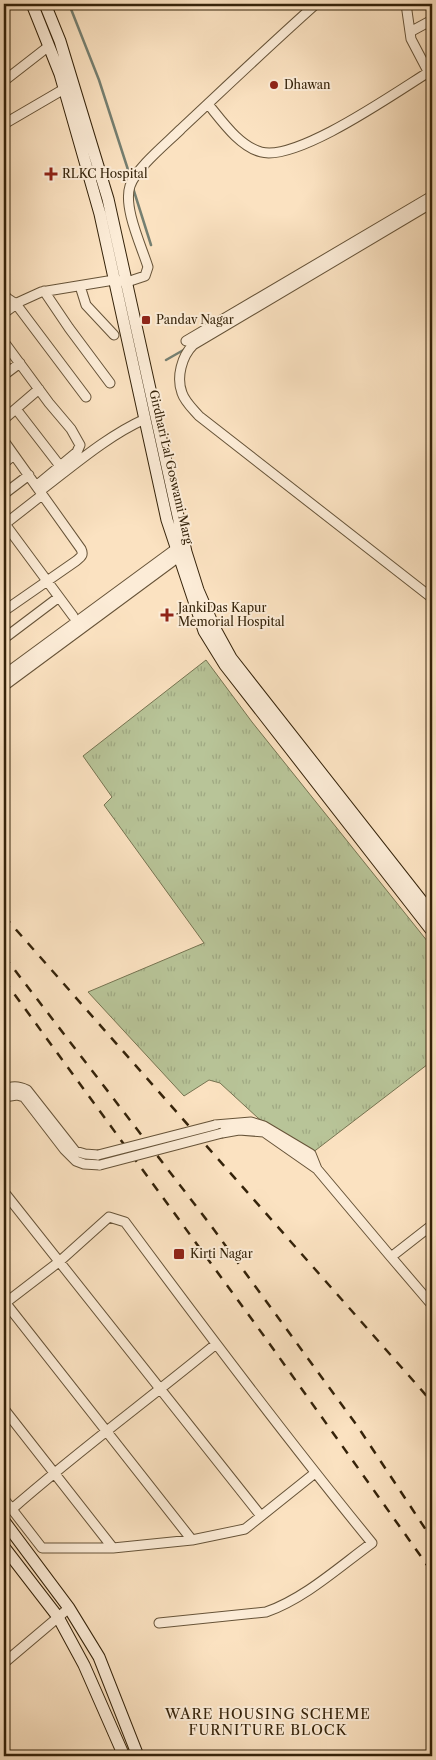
<svg xmlns="http://www.w3.org/2000/svg" width="436" height="1760" font-family="'Libre Caslon Text',serif">
  <style>
    .grass { fill: url(#grass-tufts); stroke: #767451 }
    .lines { fill: none; stroke-linecap: round; stroke-linejoin: round }
    .stream { stroke: #757f71; stroke-width: 2.5 }
    .street-casing { stroke: #665338; stroke-width: 11 }
    .secondary-casing { stroke: #35230a; stroke-width: 13 }
    .street { stroke: #fcecd7; stroke-width: 9 }
    .secondary { stroke: #fcecd7; stroke-width: 11 }
    .rail { stroke: #35230a; stroke-width: 2.5; stroke-dasharray: 9 9; stroke-linecap: butt }
    .street-bridge-casing { stroke: #665338; stroke-width: 11; stroke-linecap: butt }
    .street-bridge { stroke: #fcecd7; stroke-width: 9 }
    .poi-dot { fill: #8f2418; stroke: #fcecd7; stroke-width: 2 }
    .labels { text-anchor: middle; stroke-width: 4; stroke-linejoin: round; paint-order: stroke }
    .poi-label { font-size: 12px; fill: #35230a; stroke: #fcecd7; text-anchor: start }
    .street-label { font-size: 12px; fill: #35230a; stroke: #fcecd7 }
    .neighbourhood-label { font-size: 14px; letter-spacing: 1px; fill: #35230a; stroke: #fcecd7 }
  </style>
  <defs>
    <pattern id="grass-tufts" width="24" height="20" patternUnits="userSpaceOnUse" patternTransform="scale(1.25)"><rect width="24" height="20" fill="#b8c498"/><path d="M3 7l-1-3M5 7V3M7 7l1-3M15 17l-1-3M17 17v-4M19 17l1-3" fill="none" stroke="#9fa882"/></pattern>
  </defs>
  <rect width="100%" height="100%" fill="#fbe2c1"/>
  <filter id="stains"><feTurbulence type="fractalNoise" baseFrequency=".004" numOctaves="4"/><feColorMatrix values="0 0 0 0 .2 0 0 0 0 .09 0 0 0 0 .02 0 0 0 .5 -.17"/></filter>
  <radialGradient id="worn" r=".72"><stop offset=".6" stop-color="#630" stop-opacity="0"/><stop offset="1" stop-color="#630" stop-opacity=".3"/></radialGradient>
  <path class="grass" d="M206,660L252,722L432,947V1061L312,1153L258,1118L220,1083L209,1080L184,1096L88,992L204,943L104,805L112,797L83,756Z"/>
  <g class="lines">
    <path class="stream" d="M69,4L99,80L131,179
      M133,188L151,245
      M166,360L187,348"/>
    <defs>
      <path id="street" d="M406,4L411,39L432,79
        M410,32L432,20
        M4,81L49,46
        M208,104C222,121 239,146 261,152C298,162 399,90 432,70
        M4,124L64,89
        M432,203L193,345C182,356 176,377 182,393C185,402 193,409 199,416L432,598
        M80,286L86,305L114,335
        M44,291L69,328L110,383
        M4,294L7,298L16,304L86,397
        M4,313L19,302L41,292L114,280L127,282L145,276L148,267C141,245 123,207 130,186C136,168 167,143 181,129C226,87 270,45 316,4
        M186,341L432,196
        M4,342L49,403L71,429L80,445L77,452L36,486
        M4,375L20,363
        M16,409L60,466
        M4,419L39,389
        M4,441L81,549C84,555 81,557 76,561L4,611
        M4,463L14,455
        M40,491C73,466 107,436 145,419
        M4,494L29,475
        M42,495L5,524L73,616
        M6,637L59,597
        M4,675L181,545
        M4,686L184,553
        M4,1090C12,1085 19,1086 27,1090L75,1151L85,1154L98,1155
        M4,1097L17,1095L24,1097L64,1149L76,1161L84,1164L100,1165
        M215,1125L251,1122L264,1126L311,1154L317,1169L391,1257L432,1225
        M222,1133L239,1130L264,1132L317,1169
        M4,1192L261,1516
        M391,1257L432,1305
        M4,1301L192,1540
        M4,1304L60,1261L109,1217L125,1222C205,1330 286,1438 372,1543C339,1567 304,1599 266,1612L159,1623
        M4,1409L113,1548
        M4,1499L42,1548H113L192,1540L245,1529L315,1473
        M12,1509C78,1451 148,1400 216,1344
        M4,1663L69,1608"/>
      <path id="secondary" d="M32,4L60,74L100,214L167,520L204,631L225,665L432,931
        M45,4L60,41L108,199L186,552L198,590L214,627L231,658L432,914
        M4,1521L69,1608L99,1657L138,1756
        M4,1547L58,1617L84,1665L124,1756"/>
    </defs>
    <use href="#street" class="street-casing"/>
    <use href="#secondary" class="secondary-casing"/>
    <use href="#street" class="street"/>
    <use href="#secondary" class="secondary"/>
    <path class="rail" d="M4,916L432,1402
      M4,956L209,1223L358,1427L432,1539
      M4,970L14,984
      M4,980L264,1336L432,1572"/>
    <defs>
      <path id="street-bridge" d="M98,1155L215,1125
        M100,1165L222,1133"/>
    </defs>
    <use href="#street-bridge" class="street-bridge-casing"/>
    <use href="#street-bridge" class="street-bridge"/>
  </g>
  <g class="poi-dot">
    <circle cx="274" cy="85" r="5"/>
    <path d="M48.5 166.5h5v5h5v5h-5v5h-5v-5h-5v-5h5z"/>
    <rect x="141" y="315" width="10" height="10" rx="2.5"/>
    <path d="M164.5 607.5h5v5h5v5h-5v5h-5v-5h-5v-5h5z"/>
    <rect x="173" y="1248" width="12" height="12" rx="2.5"/>
  </g>
  <g class="labels">
    <g class="poi-label">
      <text x="284" y="89">Dhawan</text>
      <text x="62" y="178">RLKC Hospital</text>
      <text x="156" y="324">Pandav Nagar</text>
      <text x="178" y="612">JankiDas Kapur<tspan x="178" dy="14">Memorial Hospital</tspan></text>
      <text x="190" y="1258">Kirti Nagar</text>
    </g>
    <g class="street-label">
      <text transform="translate(171 467) rotate(77)" y="4">Girdhari Lal Goswami Marg</text>
    </g>
    <g class="neighbourhood-label">
      <text x="268" y="1719">WARE HOUSING SCHEME<tspan x="268" dy="16">FURNITURE BLOCK</tspan></text>
    </g>
  </g>
  <rect width="436" height="1760" fill="none" stroke="#fbe2c1" stroke-width="20"/>
  <rect x="5" y="5" width="426" height="1750" fill="none" stroke="#35230a" stroke-width="2.5"/>
  <rect x="10" y="10" width="416" height="1740" fill="none" stroke="#35230a"/>
  <rect width="100%" height="100%" filter="url(#stains)"/>
  <rect width="100%" height="100%" fill="url(#worn)"/>
</svg>
